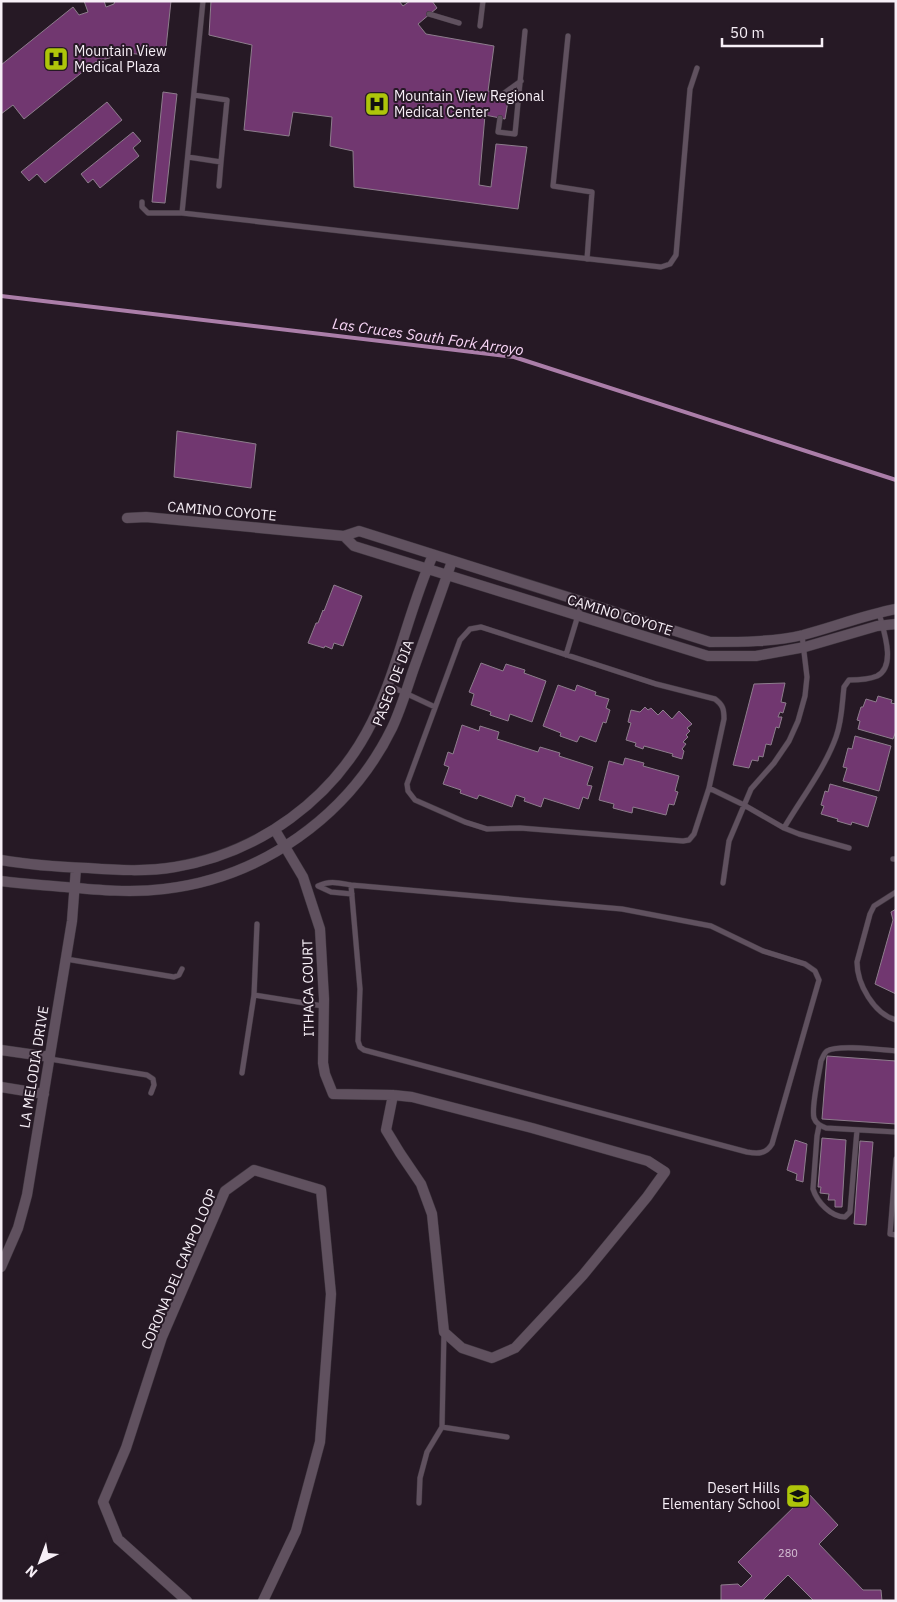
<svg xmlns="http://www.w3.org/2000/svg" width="897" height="1602" font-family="'IBM Plex Sans',sans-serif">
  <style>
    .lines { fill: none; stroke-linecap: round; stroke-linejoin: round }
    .stream { stroke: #ab7ea9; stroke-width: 4 }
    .building { fill: #713770; stroke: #8d7d8c }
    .lane-casing { stroke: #3d343d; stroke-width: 6 }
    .street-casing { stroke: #3d343d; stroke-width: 11 }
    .lane { stroke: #60515f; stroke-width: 5 }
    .street { stroke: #60515f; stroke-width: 10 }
    .labels { text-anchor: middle; stroke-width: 4; stroke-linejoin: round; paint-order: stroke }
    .number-label { font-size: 11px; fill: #d6c1d5 }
    .poi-label { font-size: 14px; fill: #f7eff7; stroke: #261925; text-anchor: start }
    .street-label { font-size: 14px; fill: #f7eff7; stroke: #261925 }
    .water-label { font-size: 15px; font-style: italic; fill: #f9d6f7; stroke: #261925 }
  </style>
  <rect width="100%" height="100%" fill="#261925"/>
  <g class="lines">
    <path class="stream" d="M1,296L514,357L896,480"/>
  </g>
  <path class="building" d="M84,1H104L106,7L114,4L115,1H171L165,57L127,53L95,62L24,119L13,105L1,114V65L73,7L79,15L88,12Z
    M211,1H399L403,6L410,1H432L437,8L418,24L426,34L494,46L488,91L509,95L505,119L485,115L479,185L491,187L496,144L527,147L518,209L354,187L353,151L330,146L332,117L293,112L289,136L244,130L252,45L209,35Z
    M163,92L177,94L165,203L152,202Z
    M107,102L122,120L45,183L37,174L29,181L21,172Z
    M133,132L141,141L133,148L139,156L100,188L93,179L88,183L81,174Z
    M177,431L256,444L251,488L174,477Z
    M334,585L362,596L343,646L334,643L332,649L325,646L324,648L308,643L316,623H318L323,610L324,611Z
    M481,663L503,671L506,664L525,670L524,673L546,681L532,722L510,714L508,721L490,715L491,712L471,705L474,694L469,692Z
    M785,683L781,702L786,703L783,713L780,712L778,717H782L779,728L776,727L771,745L766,744L763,757L759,756L758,761L752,760L749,768L733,765L754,684Z
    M558,685L575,691L577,685L596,692L595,695L609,699L606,708L610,710L606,723L603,722L596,742L580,736L577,742L560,736L561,733L543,726Z
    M878,696L892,700L891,703L896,704V731L893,739L858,729L860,721L857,720L861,707H863L866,699L876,702Z
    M645,707L648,710L651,708L658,715L663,710L672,719L679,711L692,724L687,728L690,731L686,735L688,737L683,742L686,744L682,749L684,751L682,759L672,756L673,754L644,746L643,749L635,746L636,743L626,740L631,723L628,722L631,710L640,712Z
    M462,725L479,731L480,726L499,732L497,739L538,752L540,747L560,753L559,756L593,767L587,785L592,786L588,799L583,797L579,809L544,798L541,807L524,801L525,798L516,795L512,807L479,795L477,799L460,793L461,790L443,784L449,767L444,765L448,752L453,754Z
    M855,736L891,746L879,791L843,781L847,768L843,767L848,748L852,749Z
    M625,758L644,763L643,766L679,776L675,791L678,792L674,805L669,804L666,815L633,807L632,813L613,808L614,804L599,800L609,761L623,765Z
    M830,784L877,797L868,827L852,822L851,825L837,821L838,819L821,814L824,806L821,805L825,791L828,792Z
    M896,909V994L875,984L893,920L891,912Z
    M827,1056L896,1061V1124L822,1119Z
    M822,1138L846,1140L842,1207H835V1200H828L829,1194L820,1193L821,1187H818Z
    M795,1140L807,1144L803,1182L796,1180L797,1174L787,1170Z
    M860,1141L873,1142L866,1225L854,1224Z
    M808,1493L838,1525L819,1544L863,1590H881L882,1601H814L788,1575L762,1601H721V1585L738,1584L741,1587L752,1576L738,1562Z"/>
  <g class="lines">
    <defs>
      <path id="lane" d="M429,14L459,23
        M480,26L483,1
        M568,36L553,186L592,192L587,259
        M503,94L521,81
        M194,95L227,100L221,162
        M500,118L498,132L515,134L525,31
        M188,157L221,162L219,186
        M142,202V207L148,213H182L661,267L670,264L676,255L690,89L697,68
        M182,213L203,1
        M566,655L582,602
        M388,685L435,707
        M709,788L724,719C724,709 723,705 715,699L656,684L481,627L470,629L460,640L407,784L408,791L415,800L465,822L487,829L520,828L683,841L689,840L694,834L709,788L744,805L784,828C801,799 825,768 836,737C842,721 842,704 844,687L849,680C857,680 870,679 877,676C897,666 883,629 879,613
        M784,828L799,834L849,848
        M893,859H896
        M723,883L729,841L751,789L774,763L789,741L798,721L805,696L807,677L802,635
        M351,885L360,989L358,1041L360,1047L364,1050L747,1152C758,1154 766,1154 772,1144L819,980L815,971L805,964L763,951L711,926L622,909L351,885C339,883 330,880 318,886L331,892L352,894
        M896,892L874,906L870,914L857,962C857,984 874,1014 896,1020
        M66,959L174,977L179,975L182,969
        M254,995L257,924
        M896,1051C882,1050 838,1044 827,1051C824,1053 823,1057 821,1061C819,1075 811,1106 814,1118C816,1124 821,1126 826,1128L896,1132
        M50,1059L147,1075L153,1079L154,1085L151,1093
        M242,1073L254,995L323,1006
        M819,1126L817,1136L813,1189C817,1202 831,1217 845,1217L850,1212L857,1130
        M896,1159L890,1234L896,1235
        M442,1427L507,1437
        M419,1503L420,1478L427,1452L442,1427L444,1332"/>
      <path id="street" d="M127,518L146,517L344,536L359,531L710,642C741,642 773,642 803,635C834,627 864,615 896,609
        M344,536L354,546L708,656H756L805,647L877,626L896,624
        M275,830L303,877L320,929L324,999L323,1063L325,1074L333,1094L393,1095L412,1097L532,1128L648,1161L665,1172L647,1197L583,1275L515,1348L492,1358L462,1348L444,1332L432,1214L421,1184L400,1153L386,1130L393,1095
        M1,860C30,865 59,867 88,868C117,870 146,872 175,867C259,853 334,799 372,722C398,669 409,609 433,555
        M1,881C22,884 44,885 65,887C98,890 131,893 164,889C261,878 349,816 392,728C401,709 407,688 414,668C427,632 440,596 452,561
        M1,1050L50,1057
        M1,1087L44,1094
        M1,1267L18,1228L27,1195L72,921L76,868
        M187,1601L118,1539L103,1502L126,1448L162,1337L225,1191L254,1170L321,1190L331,1294L320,1442L296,1531L263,1601"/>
    </defs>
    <use href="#lane" class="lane-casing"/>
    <use href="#street" class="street-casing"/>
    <use href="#lane" class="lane"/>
    <use href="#street" class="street"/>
  </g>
  <defs>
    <symbol id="hospital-square" viewBox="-11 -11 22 22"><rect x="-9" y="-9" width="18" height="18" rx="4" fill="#aec50a" stroke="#261925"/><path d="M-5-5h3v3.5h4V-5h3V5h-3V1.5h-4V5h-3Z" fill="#111"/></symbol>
    <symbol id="school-square" viewBox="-11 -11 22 22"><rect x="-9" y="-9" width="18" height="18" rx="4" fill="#aec50a" stroke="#261925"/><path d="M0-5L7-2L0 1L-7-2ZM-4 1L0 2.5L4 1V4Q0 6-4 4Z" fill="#111"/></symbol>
  </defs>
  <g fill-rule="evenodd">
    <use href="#hospital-square" x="42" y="45" width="28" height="28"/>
    <use href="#hospital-square" x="363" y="90" width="28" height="28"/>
    <use href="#school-square" x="784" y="1482" width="28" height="28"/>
  </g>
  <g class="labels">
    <g class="number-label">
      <text x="788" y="1557">280</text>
    </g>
    <g class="poi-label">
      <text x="74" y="56">Mountain View<tspan x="74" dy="16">Medical Plaza</tspan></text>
      <text x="394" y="101">Mountain View Regional<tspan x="394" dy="16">Medical Center</tspan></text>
      <text x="780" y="1493" text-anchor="end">Desert Hills<tspan x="780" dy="16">Elementary School</tspan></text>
    </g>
    <g class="street-label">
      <text transform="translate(222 511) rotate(5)" y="5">CAMINO COYOTE</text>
      <text transform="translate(620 615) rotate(17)" y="5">CAMINO COYOTE</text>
      <text transform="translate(393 683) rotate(-69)" y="5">PASEO DE DIA</text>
      <text transform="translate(308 988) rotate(-91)" y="5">ITHACA COURT</text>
      <text transform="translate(34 1067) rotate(-81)" y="5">LA MELODIA DRIVE</text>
      <text transform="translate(179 1269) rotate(-67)" y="5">CORONA DEL CAMPO LOOP</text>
    </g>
    <g class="water-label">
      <text transform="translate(428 337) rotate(8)" y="5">Las Cruces South Fork Arroyo</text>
    </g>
  </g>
  <rect width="897" height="1602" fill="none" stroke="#f7eff7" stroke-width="5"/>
  <g transform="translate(40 1562) rotate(222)" stroke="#261925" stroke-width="4" paint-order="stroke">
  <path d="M0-4L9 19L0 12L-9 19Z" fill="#f7eff7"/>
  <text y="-8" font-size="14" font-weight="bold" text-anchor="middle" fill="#f7eff7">N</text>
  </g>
  <path d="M722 38v8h100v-8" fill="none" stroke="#f7eff7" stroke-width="2.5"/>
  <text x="730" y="38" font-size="15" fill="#f7eff7" stroke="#261925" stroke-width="4" paint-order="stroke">50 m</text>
</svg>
